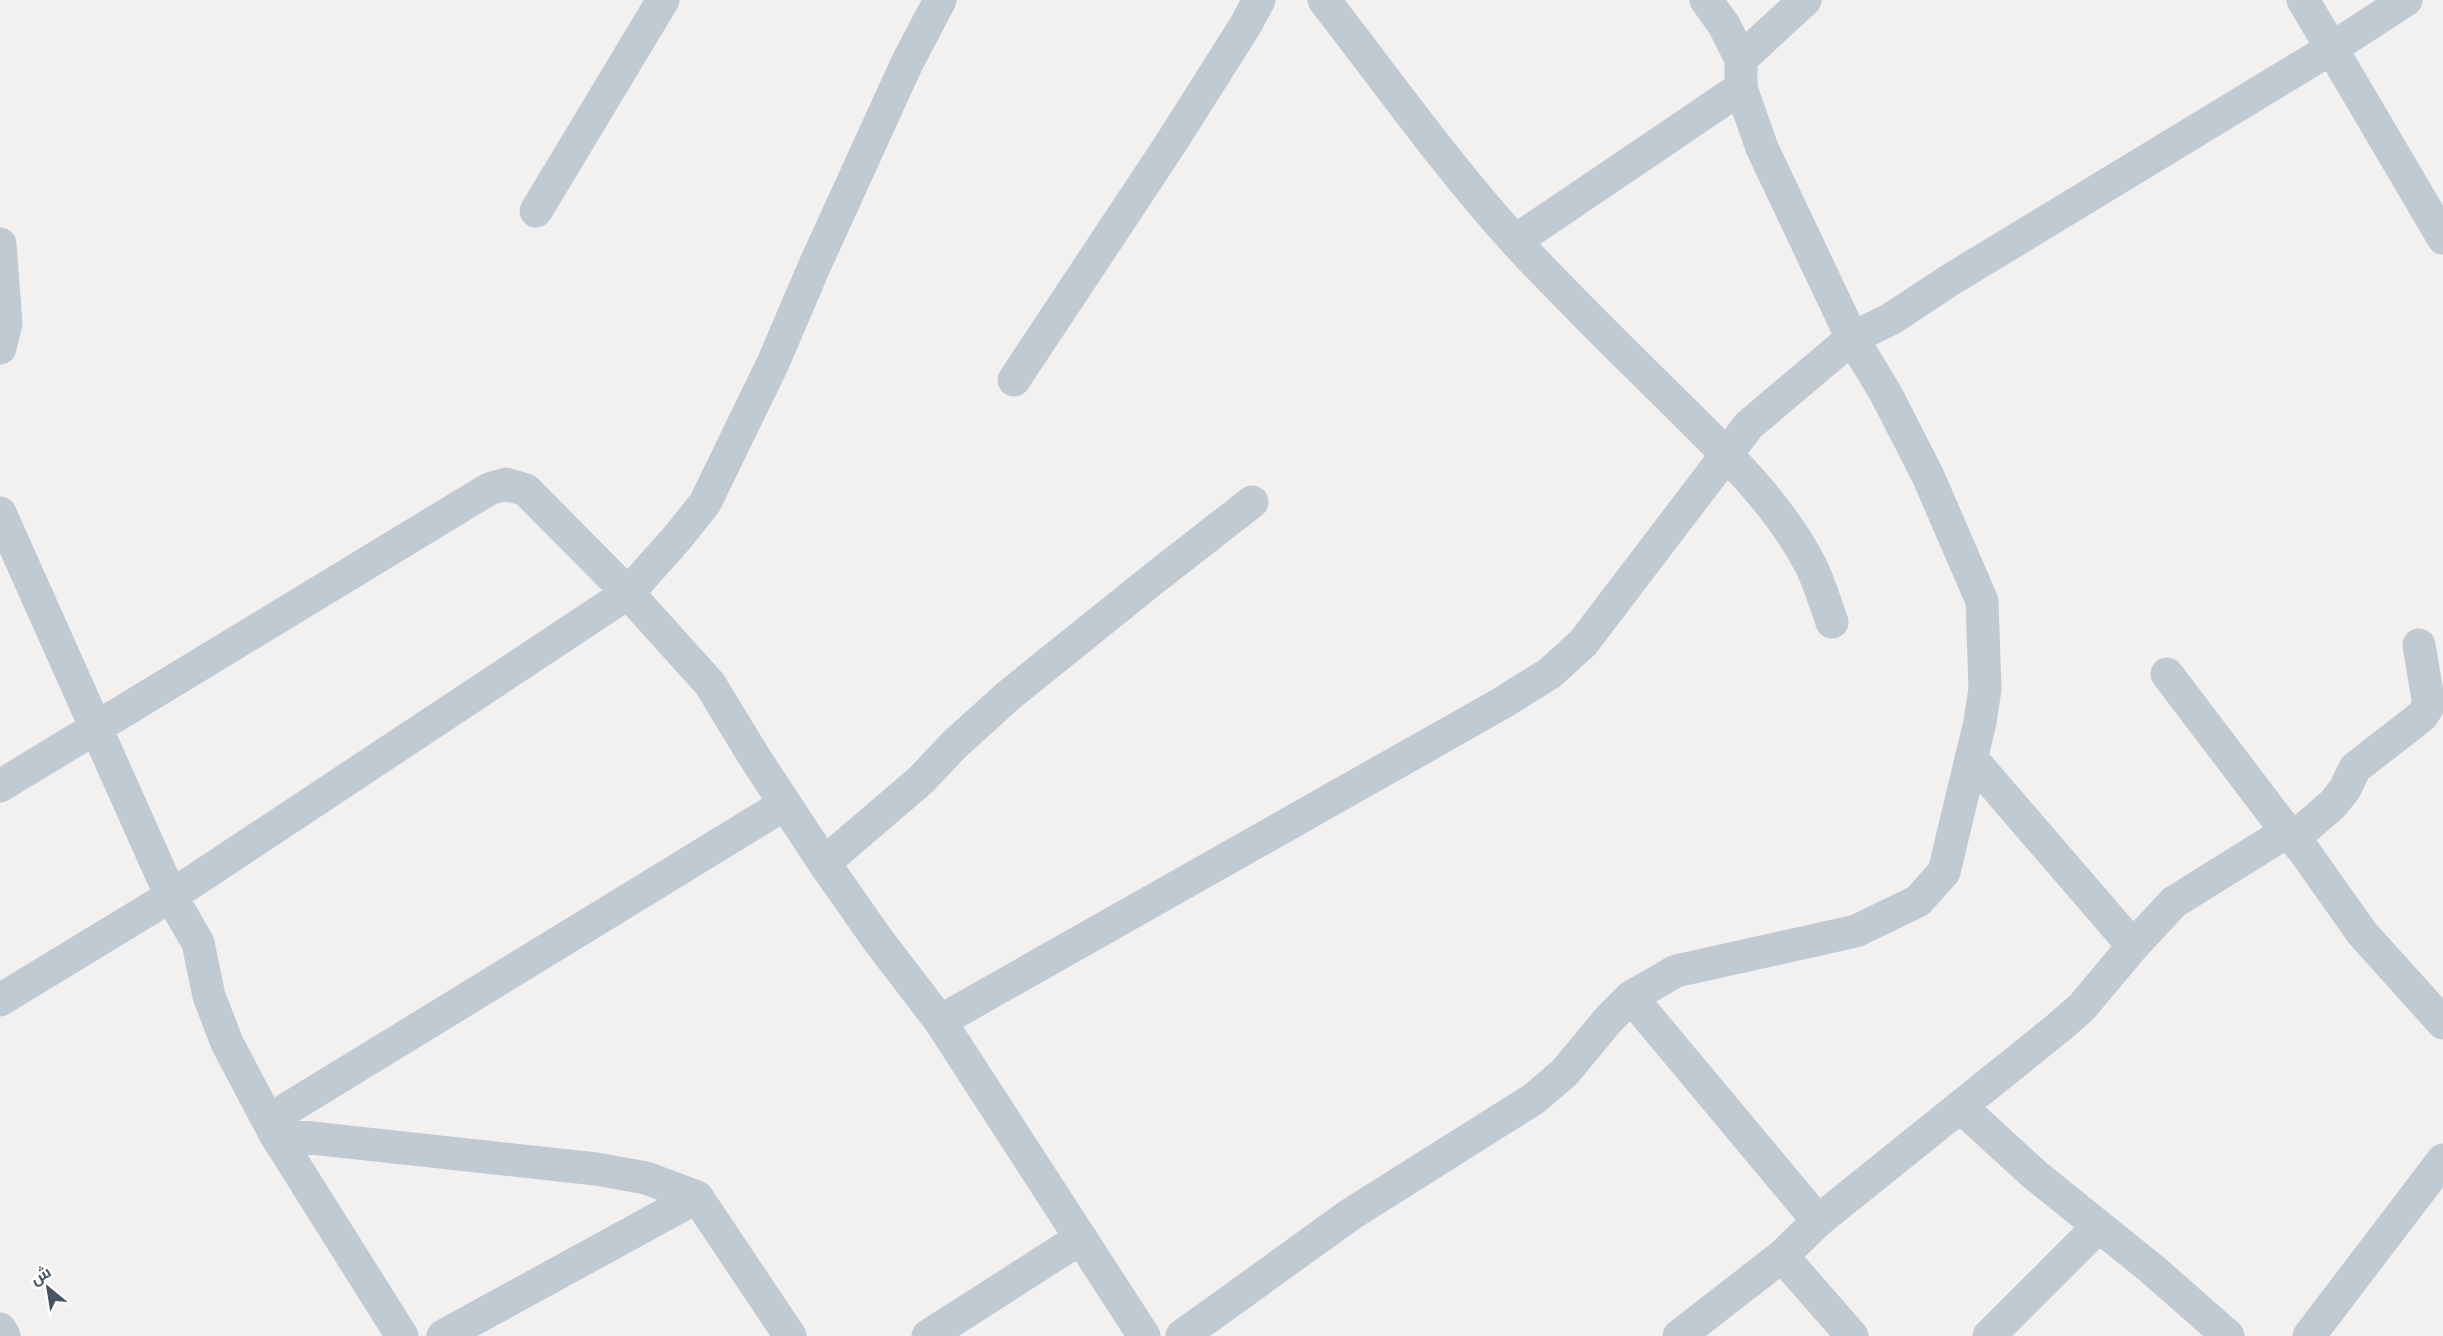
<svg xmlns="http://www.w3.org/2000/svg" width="2443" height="1336" font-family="'Titillium Web',Cairo,sans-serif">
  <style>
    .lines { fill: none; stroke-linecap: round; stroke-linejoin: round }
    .minor { stroke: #bfcad3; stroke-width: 33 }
  </style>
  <rect width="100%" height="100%" fill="#f3f0f0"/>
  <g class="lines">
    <path class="minor" d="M1324,0C1387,81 1447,166 1516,242C1565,295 1617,346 1669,397C1721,449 1777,500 1811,566C1820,584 1825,603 1832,622
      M2303,0L2443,238
      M1741,59L1805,0
      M536,211L663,0
      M1515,241L1741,88
      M0,244L6,323L0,348
      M1014,380L1171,143L1245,26L1259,0
      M0,513L171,896L198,943L209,996L227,1043L275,1134L402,1336
      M2167,674L2278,820L2304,851L2362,933L2443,1023
      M1971,758L2133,946
      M0,786L489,489L506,484L526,490L628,593L710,684L755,758L824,863L878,940L940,1021L1144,1336
      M2294,838L2333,804L2345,789L2355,768L2422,716L2429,705L2419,645
      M824,863L921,780L954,745L1008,696L1152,580L1252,502
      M1631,997L1818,1221
      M0,1000L171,896L628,593L677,538L705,503L773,363L814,267L907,63L940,0
      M940,1021L1502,703L1550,673L1583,643L1749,425L1852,338L1891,319L1950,280L2332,48L2406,0
      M1961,1107L2034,1174L2152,1269L2228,1336
      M269,1120L785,804
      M275,1134L596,1169L646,1178L697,1197L790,1336
      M1782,1256L1852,1336
      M0,1329L4,1336
      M443,1336L697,1197
      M928,1336L1081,1238
      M1182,1336L1351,1214L1535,1098L1565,1072L1609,1019L1631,997L1676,971L1856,931L1918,901L1944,872L1980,722L1985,689L1982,601L1928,476L1885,392L1852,338L1762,148L1741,88V59L1724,25L1706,0
      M1679,1336L1782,1256L1818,1221L2058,1028L2082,1007L2133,946L2174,902L2288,831
      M1989,1336L2098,1227
      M2309,1336L2443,1160"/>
  </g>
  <g transform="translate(48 1288) rotate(330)" stroke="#ffffff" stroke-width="4.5" paint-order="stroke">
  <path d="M0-4.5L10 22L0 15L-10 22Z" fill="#465360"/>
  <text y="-9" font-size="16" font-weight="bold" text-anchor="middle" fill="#465360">ش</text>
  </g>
</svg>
